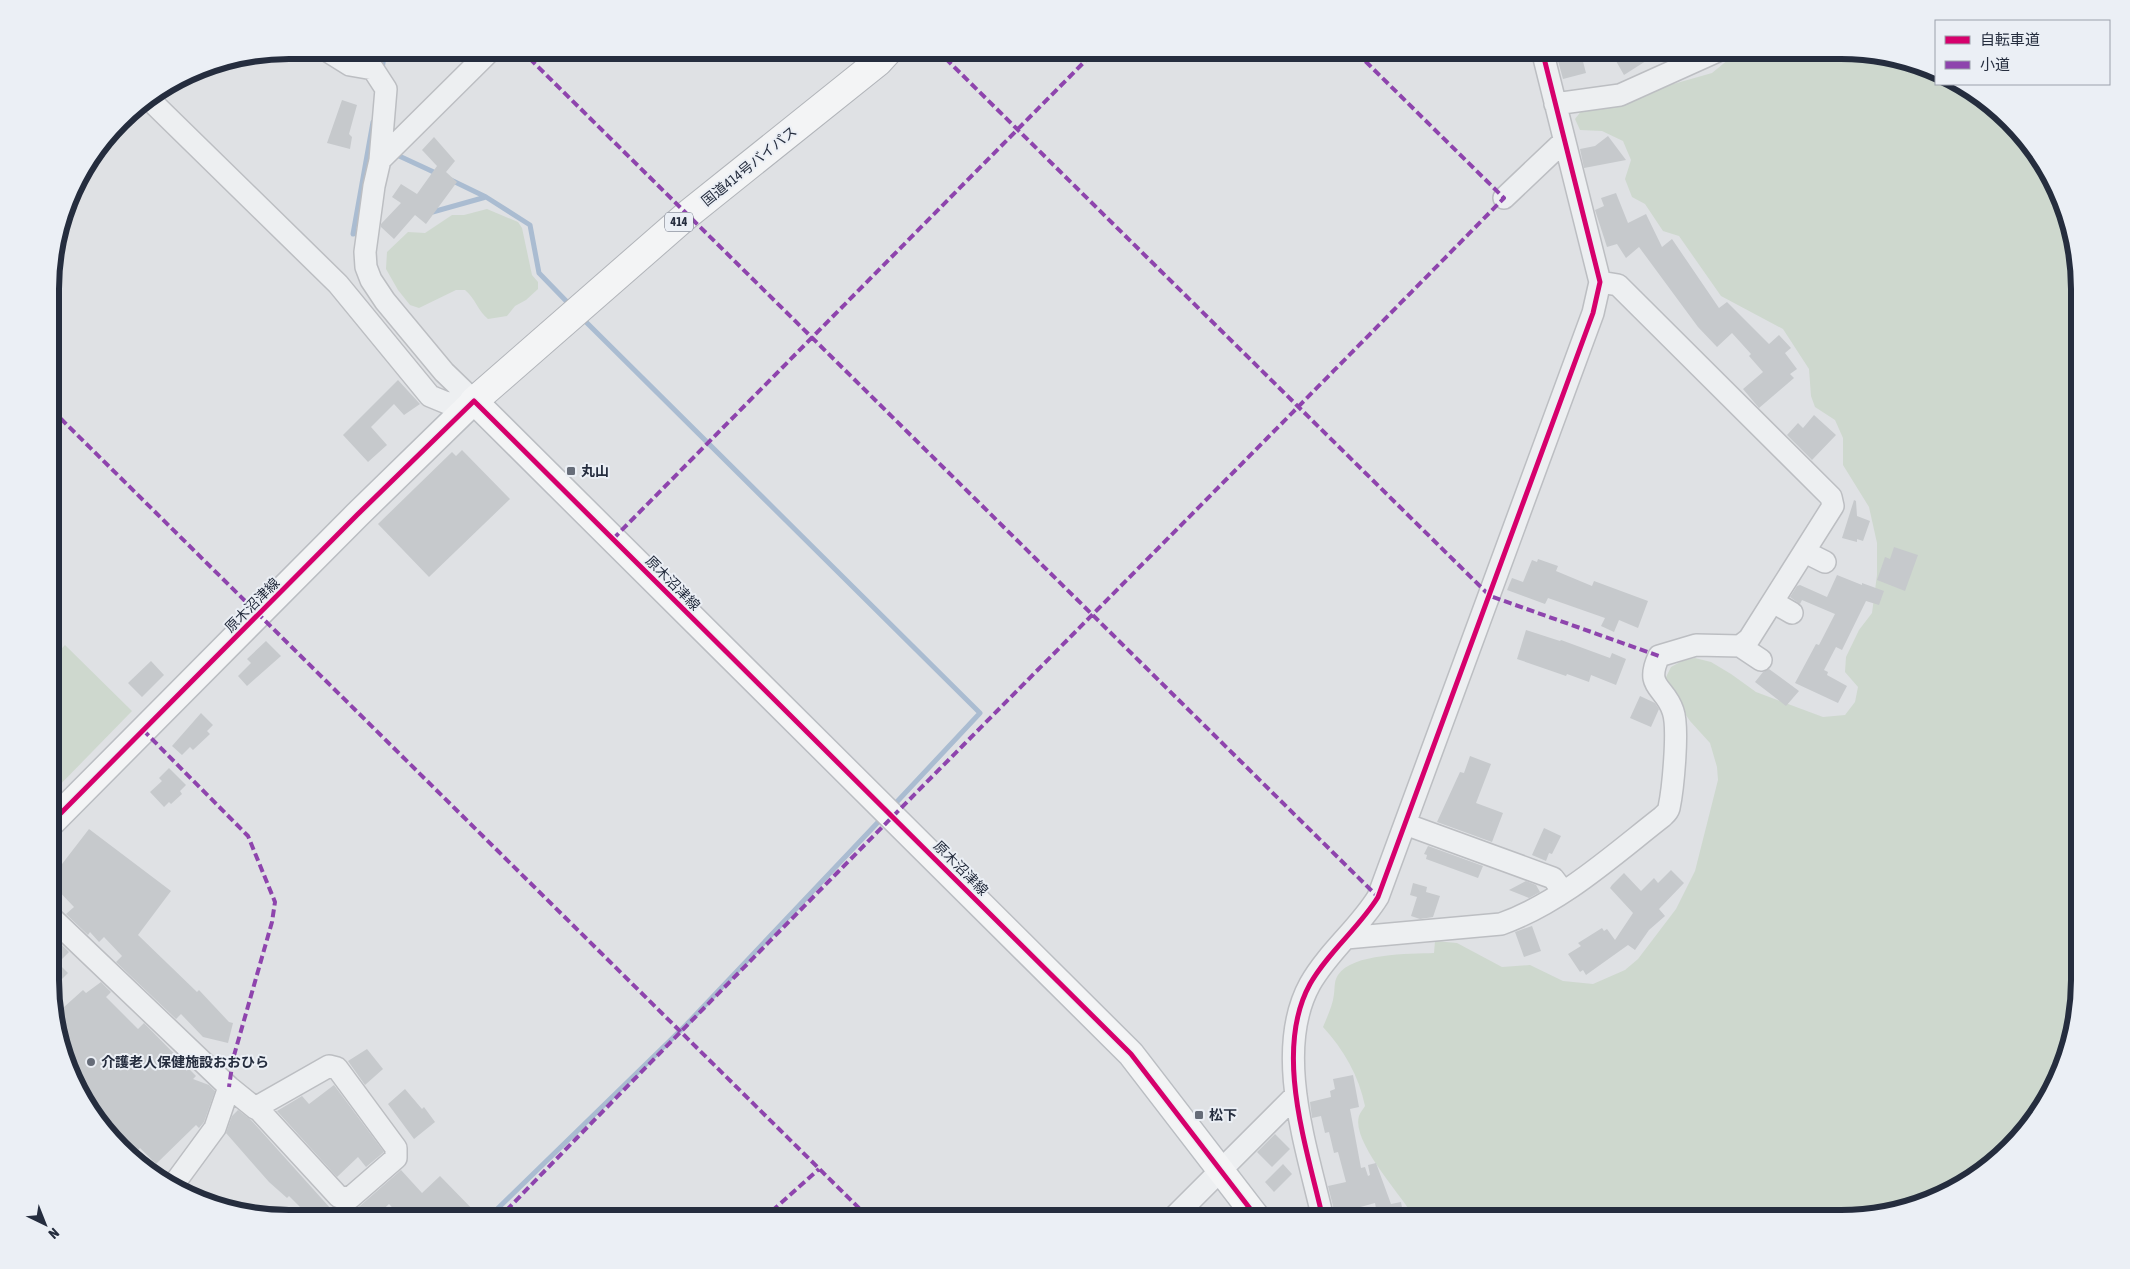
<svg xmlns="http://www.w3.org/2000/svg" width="2130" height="1269" font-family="'Asap Condensed','Noto Sans JP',sans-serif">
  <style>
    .green { fill: #ced8ce }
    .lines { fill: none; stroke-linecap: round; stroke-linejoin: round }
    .stream { stroke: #aabcd1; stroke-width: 5 }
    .building { fill: #c6c9cc }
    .minor-casing { stroke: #bcbec2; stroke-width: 24 }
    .major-casing { stroke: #babdc2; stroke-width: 29 }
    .highway-casing { stroke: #b1b4b9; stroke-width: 30 }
    .minor { stroke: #edeff1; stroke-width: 21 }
    .major { stroke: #f3f4f5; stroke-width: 26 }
    .highway { stroke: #f3f4f5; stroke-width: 28 }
    .quiet { stroke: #8e44ad; stroke-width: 4; stroke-dasharray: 8 4; stroke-linecap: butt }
    .cycleway-casing { stroke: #ebeff5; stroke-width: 8 }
    .cycleway { stroke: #d6006c; stroke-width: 5 }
    .poi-dot { fill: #666c78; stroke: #ebeff5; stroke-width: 2 }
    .labels { text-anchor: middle; stroke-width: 4; stroke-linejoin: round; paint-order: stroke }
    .shield { fill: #ebeff5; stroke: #606775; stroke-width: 1 }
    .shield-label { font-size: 12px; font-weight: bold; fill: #252d3e }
    .street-label { font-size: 14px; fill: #252d3e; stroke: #ebeff5 }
    .poi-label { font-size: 14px; font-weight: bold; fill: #252d3e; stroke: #ebeff5; text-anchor: start }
    .rim { fill: none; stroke: #252d3e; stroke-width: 6 }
  </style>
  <rect width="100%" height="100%" fill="#dfe1e4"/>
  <path class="green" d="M1740,50H1841L1903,58L1936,72V84H1962L2040,156L2067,212L2079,273L2080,995L2048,1100L2010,1149L1961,1187L1856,1219H1415C1402,1195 1351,1142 1359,1116C1360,1113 1363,1109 1365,1106C1359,1076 1344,1050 1323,1027C1327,1017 1333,1005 1334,994C1335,987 1334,981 1338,975C1352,953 1410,954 1434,953L1435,941L1457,943L1502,967L1530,965L1563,981L1593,984L1625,970L1638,959L1676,909L1695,871L1718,780L1717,767L1710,743L1690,721L1669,690L1665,679L1671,667L1682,661L1695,658L1711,662L1731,674L1756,692L1823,717L1845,715L1855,702L1858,687L1845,672L1846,657L1859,630L1872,613L1877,575V543L1869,507L1843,465V438L1835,420L1815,407L1811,396L1809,369L1783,329L1721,296L1679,236L1663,231L1645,204L1632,197L1625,179L1631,160L1623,141L1602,131L1580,130L1575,119L1582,110L1712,73Z
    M487,209L518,222L522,228L532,275L538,282V289L526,300L515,306L507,316L488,319C478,311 475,298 465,290H456L419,308L410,305L398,290L386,269L387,252L408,232L425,233L452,215H464Z
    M65,645L132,711L52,793V659Z"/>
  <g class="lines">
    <path class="stream" d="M382,69L385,50
      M400,152L397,155L438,174
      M451,180L486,197L530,225L539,273L571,306
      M429,213L486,197
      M363,231L353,234L373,122
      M582,318L980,713L893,806
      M487,1219L686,1025L882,818"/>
  </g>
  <path class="building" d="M1555,50H1580L1586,73L1563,79Z
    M1633,50H1643L1649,59L1624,75L1616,61Z
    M342,100L357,105L349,134L352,137L350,149L327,143Z
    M1608,136L1626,160L1584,168L1580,149L1595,146Z
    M434,137L455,161L446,172L457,182L426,224L415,215L394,239L381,227V224L401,203L392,197L401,184L417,194L437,166L422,150Z
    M1616,193L1628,223L1646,214L1662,247L1672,239L1719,308L1727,302L1769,344L1779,335L1791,348L1785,353L1797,369L1790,374L1794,378L1759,408L1743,389L1763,372L1749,356L1751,354L1732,333L1717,347L1698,327L1639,247L1626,258L1617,244L1607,247L1595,210L1604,206L1601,198Z
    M398,380L420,404L404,415L394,404L371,427L387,445L368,462L343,435Z
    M1814,415L1836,435L1812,460L1787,435L1798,423L1803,428Z
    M462,450L510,499L429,577L378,524L452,452L456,456Z
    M1854,500L1856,501L1857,516L1870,521L1863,541L1857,539V542L1842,538Z
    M1894,547L1918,555L1905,591L1877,580L1885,557L1890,559Z
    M1538,559L1558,566L1556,571L1592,586L1594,581L1648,601L1638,628L1619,620L1614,632L1601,626L1605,618L1548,598L1545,604L1507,590L1512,578L1523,582L1532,560L1537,562Z
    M1837,575L1862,585V583L1884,591L1879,605L1866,601L1842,650L1836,647L1824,670L1828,672L1827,675L1847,686L1838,703L1795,683L1816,644L1819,645L1835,614L1802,600L1800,604L1790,597L1797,586L1800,585L1827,597Z
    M1526,630L1560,641L1561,640L1610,658L1612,653L1626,659L1616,685L1591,675L1589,682L1567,674L1566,676L1517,659Z
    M266,641L281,656L247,686L238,676L251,663L247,659Z
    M151,661L164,675L142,697L128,683Z
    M1769,669L1799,691L1786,706L1755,682L1763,672Z
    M1640,696L1655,703L1659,709L1651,727L1630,718Z
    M201,713L213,725L207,731L210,734L193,750L190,747L182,755L172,746Z
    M1470,756L1491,764L1476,803L1503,813L1492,842L1437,822L1460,772L1464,773Z
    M169,768L186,785L180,791L182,794L171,804L169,802L164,807L150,792L162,781L159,778Z
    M1544,828L1561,836L1552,854L1549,853L1546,861L1532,855Z
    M89,829L171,891L138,935L197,992L199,990L229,1022L233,1023L228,1043L203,1037L181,1014L176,1019L116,962L122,956L104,937L99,942L90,932L88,935L66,914L74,907L52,884V853L62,864Z
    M1428,846L1483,866L1478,878L1426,859L1427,855L1424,854Z
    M1671,870L1684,883L1659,909L1665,916L1649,930L1635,950L1628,945L1586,975L1583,970L1580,972L1568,954L1581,946L1578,943L1602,928L1604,931L1607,929L1615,940L1633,913L1610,888L1612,885L1624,873L1641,891L1654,878L1658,883Z
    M1526,881L1536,885L1540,892L1529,898L1509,890Z
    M1413,883L1427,887L1426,892L1440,896L1433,917L1420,919L1411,916L1417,897L1410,895Z
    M1532,926L1541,951L1524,957L1515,932Z
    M55,938L69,952L58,963L68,973L52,989V940Z
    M101,982L111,992L106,997L138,1029L144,1023L196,1076L193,1079L209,1085L215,1091L204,1122L199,1128L196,1125L156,1164L140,1148L134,1154L90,1113L54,1016L83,990L86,993Z
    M367,1049L383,1069L365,1085L348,1061Z
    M1353,1075L1359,1107L1350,1109L1361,1168L1365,1167L1368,1176L1370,1175L1368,1165L1376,1163L1391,1204L1401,1202L1404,1219H1378L1375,1203L1335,1214L1328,1186L1346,1182L1338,1152L1334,1153L1329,1132L1325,1133L1321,1116L1312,1118L1310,1102L1331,1097L1330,1091L1335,1089L1333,1079Z
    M334,1085L384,1152L366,1167L358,1157L337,1177L277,1111L302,1096L309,1104Z
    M405,1089L422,1109L424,1107L435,1122L414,1139L388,1104Z
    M238,1110L251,1120L340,1219H312L289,1196L287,1198L269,1182L226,1133L232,1116Z
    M1275,1134L1290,1149L1272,1167L1257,1152Z
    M1283,1164L1292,1174L1274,1192L1265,1182Z
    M401,1170L422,1193L440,1176L482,1219H403L389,1204L373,1219H345Z"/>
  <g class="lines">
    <defs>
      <path id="minor" d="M326,50L350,65L373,69L386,89L380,160
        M149,99L338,284L430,396L447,403L474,401
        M1555,104L1620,95L1720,50
        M1504,198L1563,142
        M474,401L444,372L385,301L371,280L366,267L365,252L374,186L380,160L491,50
        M1805,552L1825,562
        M1773,602L1792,613
        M1740,646L1761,660
        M1405,824L1553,878L1563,891
        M52,918L229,1087L255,1108L259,1110L339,1197L350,1198L396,1158V1148L337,1068L329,1066L255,1108
        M1346,938L1501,924C1562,902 1612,856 1662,817C1665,814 1668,812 1669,808C1673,789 1679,728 1673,711C1665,686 1644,688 1659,656L1696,645L1740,646L1749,639L1833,506L1831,497L1618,285L1600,282
        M171,1188L215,1128L229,1087
        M1172,1219L1296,1095
        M1323,1219C1307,1148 1273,1051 1310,984C1328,952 1359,928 1378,897L1593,313L1600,282L1542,50"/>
      <path id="major" d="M52,822L357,515L474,401L1131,1054L1258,1219"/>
      <path id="highway" d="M474,401L687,215L878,62L889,50"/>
    </defs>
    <use href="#minor" class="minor-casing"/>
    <use href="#major" class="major-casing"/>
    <use href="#highway" class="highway-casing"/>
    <use href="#minor" class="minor"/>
    <use href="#major" class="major"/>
    <use href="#highway" class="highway"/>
    <path class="quiet" d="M521,50L1378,897
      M937,50L1490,596L1659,656
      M52,410L870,1219
      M613,539L1096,50
      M143,730L248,836L275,902L272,922L233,1059L229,1087
      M498,1219C831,876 1169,539 1504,198L1354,50
      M763,1219L819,1169"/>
    <defs>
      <path id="cycleway" d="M52,822L357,515L474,401L1131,1054L1258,1219
        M1323,1219C1307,1148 1273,1051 1310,984C1328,952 1359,928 1378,897L1593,313L1600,282L1542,50"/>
    </defs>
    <use href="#cycleway" class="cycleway-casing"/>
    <use href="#cycleway" class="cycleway"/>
  </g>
  <g class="poi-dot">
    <rect x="566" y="466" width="10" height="10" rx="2.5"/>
    <circle cx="91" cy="1062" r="5"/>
    <rect x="1194" y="1110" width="10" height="10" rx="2.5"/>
  </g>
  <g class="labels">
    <rect class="shield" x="665" y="212.5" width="28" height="19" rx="4"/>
    <g class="shield-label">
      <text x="679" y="226">414</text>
    </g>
    <g class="street-label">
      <text transform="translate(749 166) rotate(-39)" y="5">国道414号バイパス</text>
      <text transform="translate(673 583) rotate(45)" y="5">原木沼津線</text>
      <text transform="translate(252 605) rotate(-45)" y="5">原木沼津線</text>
      <text transform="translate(961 868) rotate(45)" y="5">原木沼津線</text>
    </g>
    <g class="poi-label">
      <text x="581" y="476">丸山</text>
      <text x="101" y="1067">介護老人保健施設おおひら</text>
      <text x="1209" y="1120">松下</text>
    </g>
  </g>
  <path d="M0 0H2130V1269H0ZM289 59H1841A230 230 0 0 1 2071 289V980A230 230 0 0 1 1841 1210H289A230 230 0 0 1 59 980V289A230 230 0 0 1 289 59Z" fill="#ebeff5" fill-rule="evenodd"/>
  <path class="rim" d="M289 59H1841A230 230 0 0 1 2071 289V980A230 230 0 0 1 1841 1210H289A230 230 0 0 1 59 980V289A230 230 0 0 1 289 59Z"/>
  <rect x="1935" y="20" width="175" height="65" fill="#ebeff5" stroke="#9ca1ac"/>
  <rect x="1945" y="36" width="25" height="8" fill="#d6006c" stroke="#9ca1ac"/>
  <text x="1980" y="45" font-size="15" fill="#252d3e">自転車道</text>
  <rect x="1945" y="61" width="25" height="8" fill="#8e44ad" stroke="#9ca1ac"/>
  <text x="1980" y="70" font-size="15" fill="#252d3e">小道</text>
  <g transform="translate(45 1224) rotate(137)" stroke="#ebeff5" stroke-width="4" paint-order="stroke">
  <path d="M0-4L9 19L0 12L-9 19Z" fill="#252d3e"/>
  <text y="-8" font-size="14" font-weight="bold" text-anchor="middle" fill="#252d3e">N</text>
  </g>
</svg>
